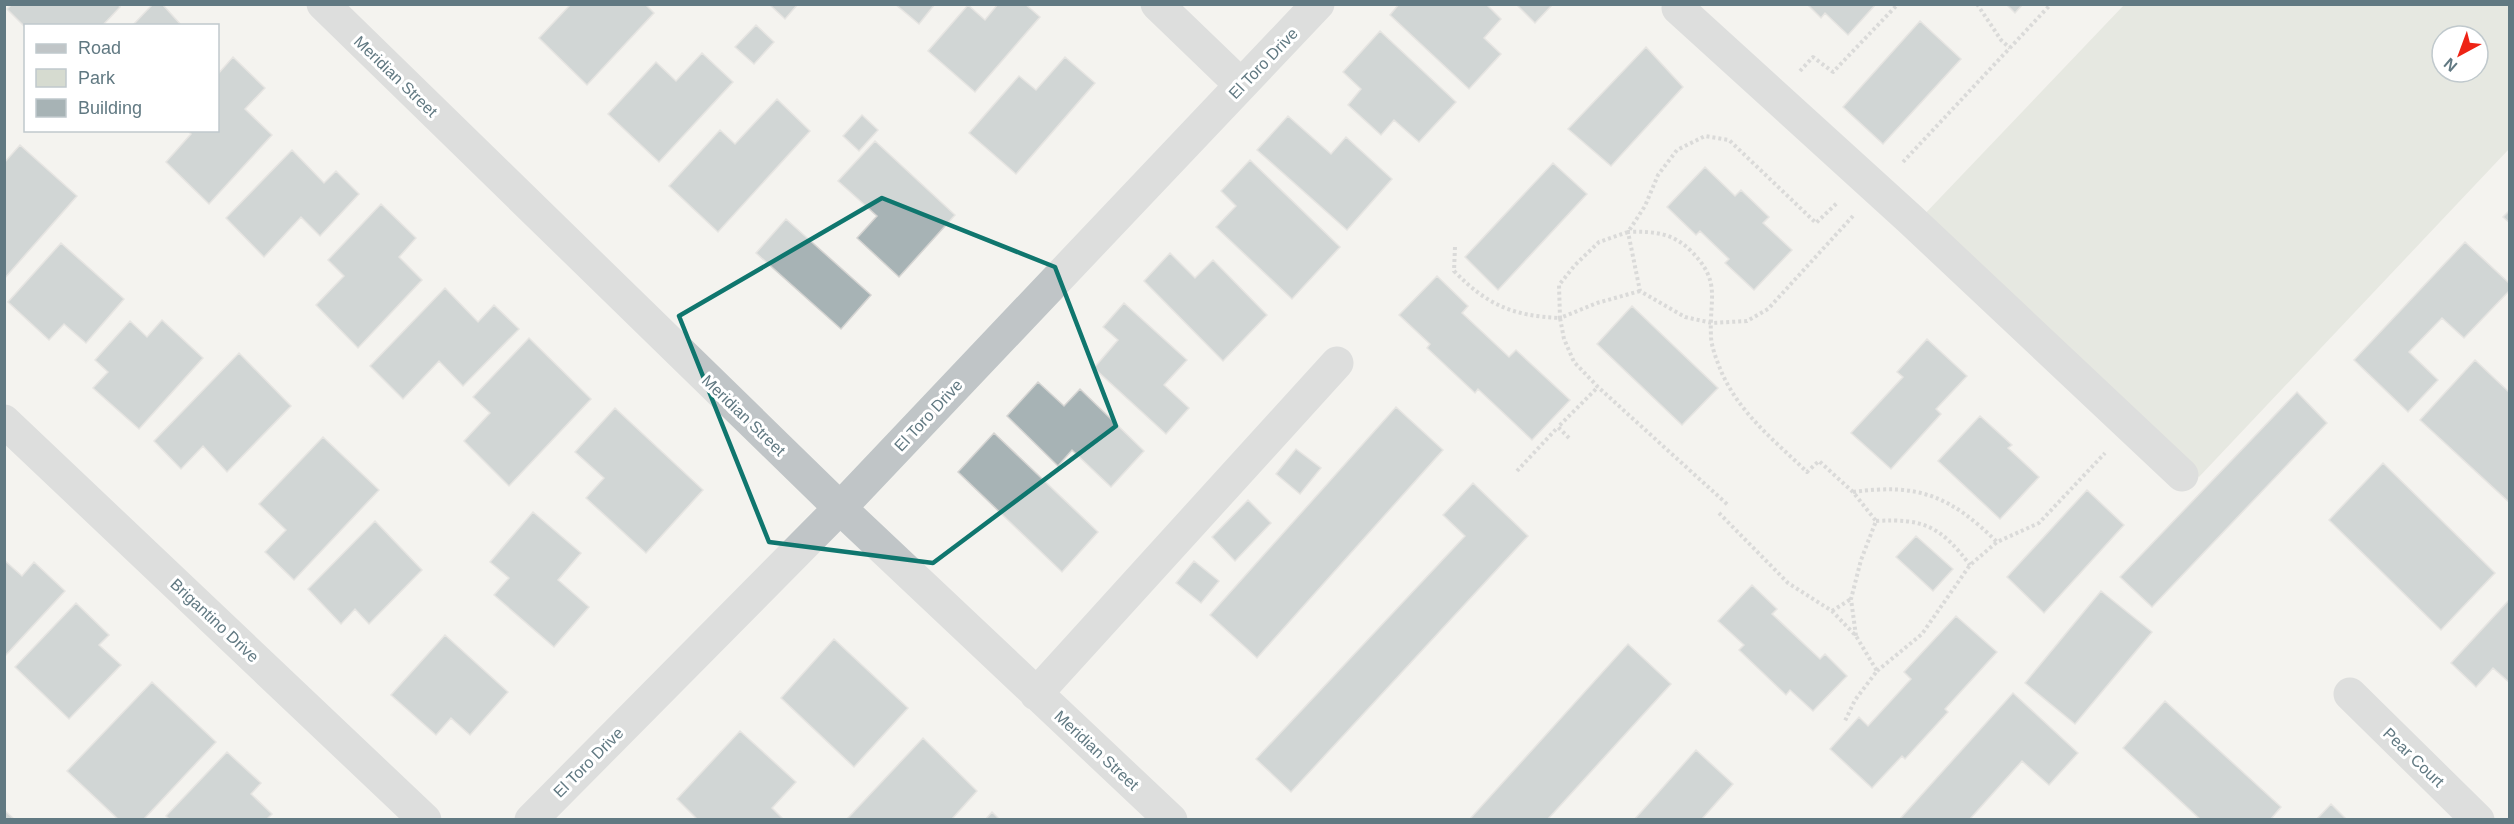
<svg xmlns="http://www.w3.org/2000/svg" width="2514" height="824" font-family="Helvetica,sans-serif">
  <style>
    .green { fill: #d6dbd0; fill-rule: evenodd }
    .building { fill: #a7b3b5; stroke: #d5d4d2; stroke-width: 1.5 }
    .lines { fill: none; stroke-linecap: round; stroke-linejoin: round }
    .path { stroke: #babdbe; stroke-width: 4; stroke-dasharray: 3 3; stroke-linecap: butt }
    .minor { stroke: #c0c5c7; stroke-width: 33 }
    .marked { fill: none; stroke: #0f766e; stroke-width: 4.5; stroke-linejoin: round }
    .labels { text-anchor: middle; stroke-width: 6; stroke-linejoin: round; paint-order: stroke }
    .street-label { font-size: 16px; fill: #617982; stroke: #fff }
  </style>
  <rect width="100%" height="100%" fill="#f4f3ef"/>
  <path class="green" d="M2124,5H2509V149L2199,477L1919,220ZM2442,36H2478V72H2442Z"/>
  <path class="building" d="M12,4H118L120,7L102,26H26V28L7,9Z
    M153,4H162L182,26H132Z
    M571,4H645L654,13L587,85L539,38Z
    M769,4H798L785,19Z
    M895,4H935L919,24Z
    M998,4H1025L1040,17L975,92L928,51L968,5L985,20Z
    M1399,4H1486L1501,19L1484,38L1501,54L1469,89L1390,15Z
    M1516,4H1553L1535,23Z
    M1807,4H1876L1848,35L1825,13L1821,18Z
    M2006,4H2023L2015,13Z
    M1920,21L1961,59L1883,144L1843,107Z
    M756,25L774,42L754,64L735,47Z
    M1380,31L1456,102L1419,142L1394,120L1381,135L1348,105L1361,89L1343,72Z
    M1646,47L1683,87L1611,166L1568,129Z
    M702,53L733,82L659,162L608,114L656,62L676,81Z
    M233,57L265,88L245,109L272,135L209,204L166,162L191,134L187,130H218V74Z
    M1065,57L1095,83L1016,174L969,133L1019,76L1036,90Z
    M777,99L810,131L718,232L669,186L720,130L735,144Z
    M862,115L878,130L859,151L843,136Z
    M1288,116L1331,154L1346,137L1392,179L1347,230L1257,150Z
    M875,141L955,215L899,277L857,238L877,216L838,181Z
    M20,145L77,196L4,279V163Z
    M292,150L324,183L336,171L359,194L320,236L301,217L264,257L226,218Z
    M1250,160L1340,247L1292,299L1216,227L1236,206L1221,191Z
    M1553,163L1587,194L1498,290L1465,257Z
    M1705,167L1735,196L1741,190L1769,217L1763,223L1792,250L1754,290L1725,263L1729,259L1700,231L1696,235L1667,207Z
    M381,204L416,238L399,257L422,280L358,348L316,305L344,276L328,260Z
    M2510,210V223L2503,217Z
    M786,219L871,295L841,329L756,253Z
    M2465,242L2510,284V290L2464,338L2442,318L2409,352L2438,380L2408,412L2354,360Z
    M61,243L124,299L86,343L64,324L49,340L8,302Z
    M1170,253L1195,278L1213,260L1267,315L1223,361L1144,281Z
    M1437,276L1468,306L1462,313L1509,357L1516,350L1570,400L1532,440L1478,389L1475,393L1427,348L1430,344L1399,315Z
    M445,288L478,322L494,305L519,329L463,386L439,361L403,399L370,366Z
    M1124,303L1187,360L1164,385L1189,408L1166,434L1094,368L1118,340L1103,327Z
    M1632,306L1718,388L1682,425L1597,344Z
    M162,320L203,358L139,429L93,388L108,372L95,360L130,321L147,337Z
    M529,338L591,399L509,486L464,441L490,413L473,397Z
    M1927,339L1967,376L1936,409L1941,414L1891,469L1851,433L1903,377L1897,372Z
    M239,353L291,406L227,472L203,446L181,469L154,441Z
    M2475,360L2510,393V503L2420,420Z
    M1038,382L1064,406L1080,389L1144,451L1111,487L1072,450L1058,466L1007,416Z
    M2297,392L2327,423L2152,607L2120,577Z
    M1396,407L1443,450L1257,658L1210,615Z
    M615,408L703,490L646,553L586,498L604,478L575,452Z
    M1980,416L2012,445L2008,448L2039,477L2000,519L1938,461Z
    M994,433L1098,532L1062,572L958,472Z
    M323,437L379,490L294,580L265,552L286,530L259,504Z
    M1296,449L1321,468L1300,494L1276,474Z
    M2383,463L2495,573L2441,630L2329,520Z
    M1473,483L1528,536L1291,792L1256,759L1465,536L1443,515Z
    M2087,490L2124,525L2044,613L2007,577Z
    M1248,500L1271,523L1235,561L1212,537Z
    M533,512L581,553L558,580L589,607L554,647L494,595L509,578L490,562Z
    M375,521L422,570L369,624L355,609L341,624L308,589Z
    M1916,536L1953,569L1933,591L1896,557Z
    M4,560L22,576L34,562L65,591L4,657Z
    M1194,561L1219,581L1201,603L1176,583Z
    M1752,585L1777,609L1772,614L1820,659L1825,654L1847,676L1813,711L1790,690L1786,695L1739,650L1744,645L1718,621Z
    M2101,591L2152,632L2075,724L2025,683Z
    M2510,599V683L2493,668L2476,687L2451,663Z
    M76,603L109,635L99,645L121,665L69,719L15,667Z
    M1956,616L1997,652L1945,709L1948,712L1905,759L1902,756L1872,788L1830,749L1859,717L1868,726L1911,679L1904,672Z
    M445,635L508,692L470,735L451,718L436,735L391,695Z
    M834,639L908,708L854,767L781,698Z
    M1628,644L1671,684L1547,820H1469Z
    M152,682L216,742L143,820H119L67,771Z
    M2013,693L2078,753L2049,785L2022,761L1969,820H1899Z
    M2165,701L2281,807L2270,820H2201L2123,748Z
    M740,731L796,782L772,808L784,820H698L677,799Z
    M923,738L977,791L951,820H850L848,818Z
    M1696,750L1733,784L1701,820H1634Z
    M227,752L261,783L251,794L272,814L266,820H170L166,816Z
    M2331,804L2347,820H2316Z
    M4,810L15,820H4Z
    M992,812L1000,820H985Z"/>
  <g class="lines">
    <path class="path" d="M1977,4L2001,40L2010,48
      M1800,71L1813,57L1833,72L1898,4
      M1903,162L2051,4
      M1853,216L1768,309L1747,321L1712,323L1685,317L1640,291L1628,232C1654,231 1673,233 1691,251C1722,282 1709,298 1711,336C1711,346 1717,361 1721,371C1739,413 1775,441 1807,472L1819,461L1853,492L1876,521L1861,560L1851,599L1856,636
      M1455,247L1454,271C1487,305 1513,316 1560,318L1564,339L1574,362L1598,387L1728,505
      M1640,291L1597,303L1560,318L1559,285L1575,265L1599,242L1628,232L1645,206L1658,175L1677,150L1705,136L1729,140L1816,223L1837,203
      M1569,438L1558,427L1598,387
      M1517,471L1558,427
      M1853,492C1919,483 1950,496 1997,542
      M1719,513L1788,583L1832,611L1856,636L1877,671L1855,700L1844,723
      M1876,521C1924,518 1941,527 1970,565
      M1832,611L1851,599
      M1877,671L1922,634L1970,565L1997,542L2039,523L2105,453"/>
    <path class="minor" d="M323,4L840,508L1171,820
      M1157,4L1241,85
      M1678,8L1910,219L2182,475
      M4,421L425,820
      M1036,694L1337,363
      M2350,694L2478,820
      M531,820L840,508L1318,4"/>
  </g>
  <path d="M0 0H2514V824H0ZM882,198L1055,267L1116,426L933,563L769,542L679,316Z" fill="#f4f3ef" fill-opacity=".55" fill-rule="evenodd"/>
  <path class="marked" d="M882,198L1055,267L1116,426L933,563L769,542L679,316Z"/>
  <g class="labels">
    <g class="street-label">
      <text transform="translate(1263 63) rotate(-46)" y="6">El Toro Drive</text>
      <text transform="translate(396 76) rotate(44)" y="6">Meridian Street</text>
      <text transform="translate(744 415) rotate(44)" y="6">Meridian Street</text>
      <text transform="translate(928 415) rotate(-47)" y="6">El Toro Drive</text>
      <text transform="translate(215 620) rotate(43)" y="6">Brigantino Drive</text>
      <text transform="translate(1097 750) rotate(43)" y="6">Meridian Street</text>
      <text transform="translate(2414 757) rotate(44)" y="6">Pear Court</text>
      <text transform="translate(588 762) rotate(-45)" y="6">El Toro Drive</text>
    </g>
  </g>
  <rect width="2514" height="824" fill="none" stroke="#617982" stroke-width="12"/>
  <rect x="24" y="24" width="195" height="108" fill="#ffffff" stroke="#c0c9cd" stroke-width="1.5"/>
  <rect x="36" y="44" width="30" height="9" fill="#c0c5c7" stroke="#c0c9cd" stroke-width="1.5"/>
  <text x="78" y="54" font-size="18" fill="#617982">Road</text>
  <rect x="36" y="69" width="30" height="18" fill="#d6dbd0" stroke="#c0c9cd" stroke-width="1.5"/>
  <text x="78" y="84" font-size="18" fill="#617982">Park</text>
  <rect x="36" y="99" width="30" height="18" fill="#a7b3b5" stroke="#c0c9cd" stroke-width="1.5"/>
  <text x="78" y="114" font-size="18" fill="#617982">Building</text>
  <g transform="translate(2460 54) rotate(221)"><circle r="28" fill="#ffffff" stroke="#c0c9cd" stroke-width="1.5"/>
  <path d="M0-4.5L10 22L0 15L-10 22Z" fill="#ee2315"/>
  <text y="-9" font-size="16" font-weight="bold" text-anchor="middle" fill="#617982">N</text>
  </g>
</svg>
